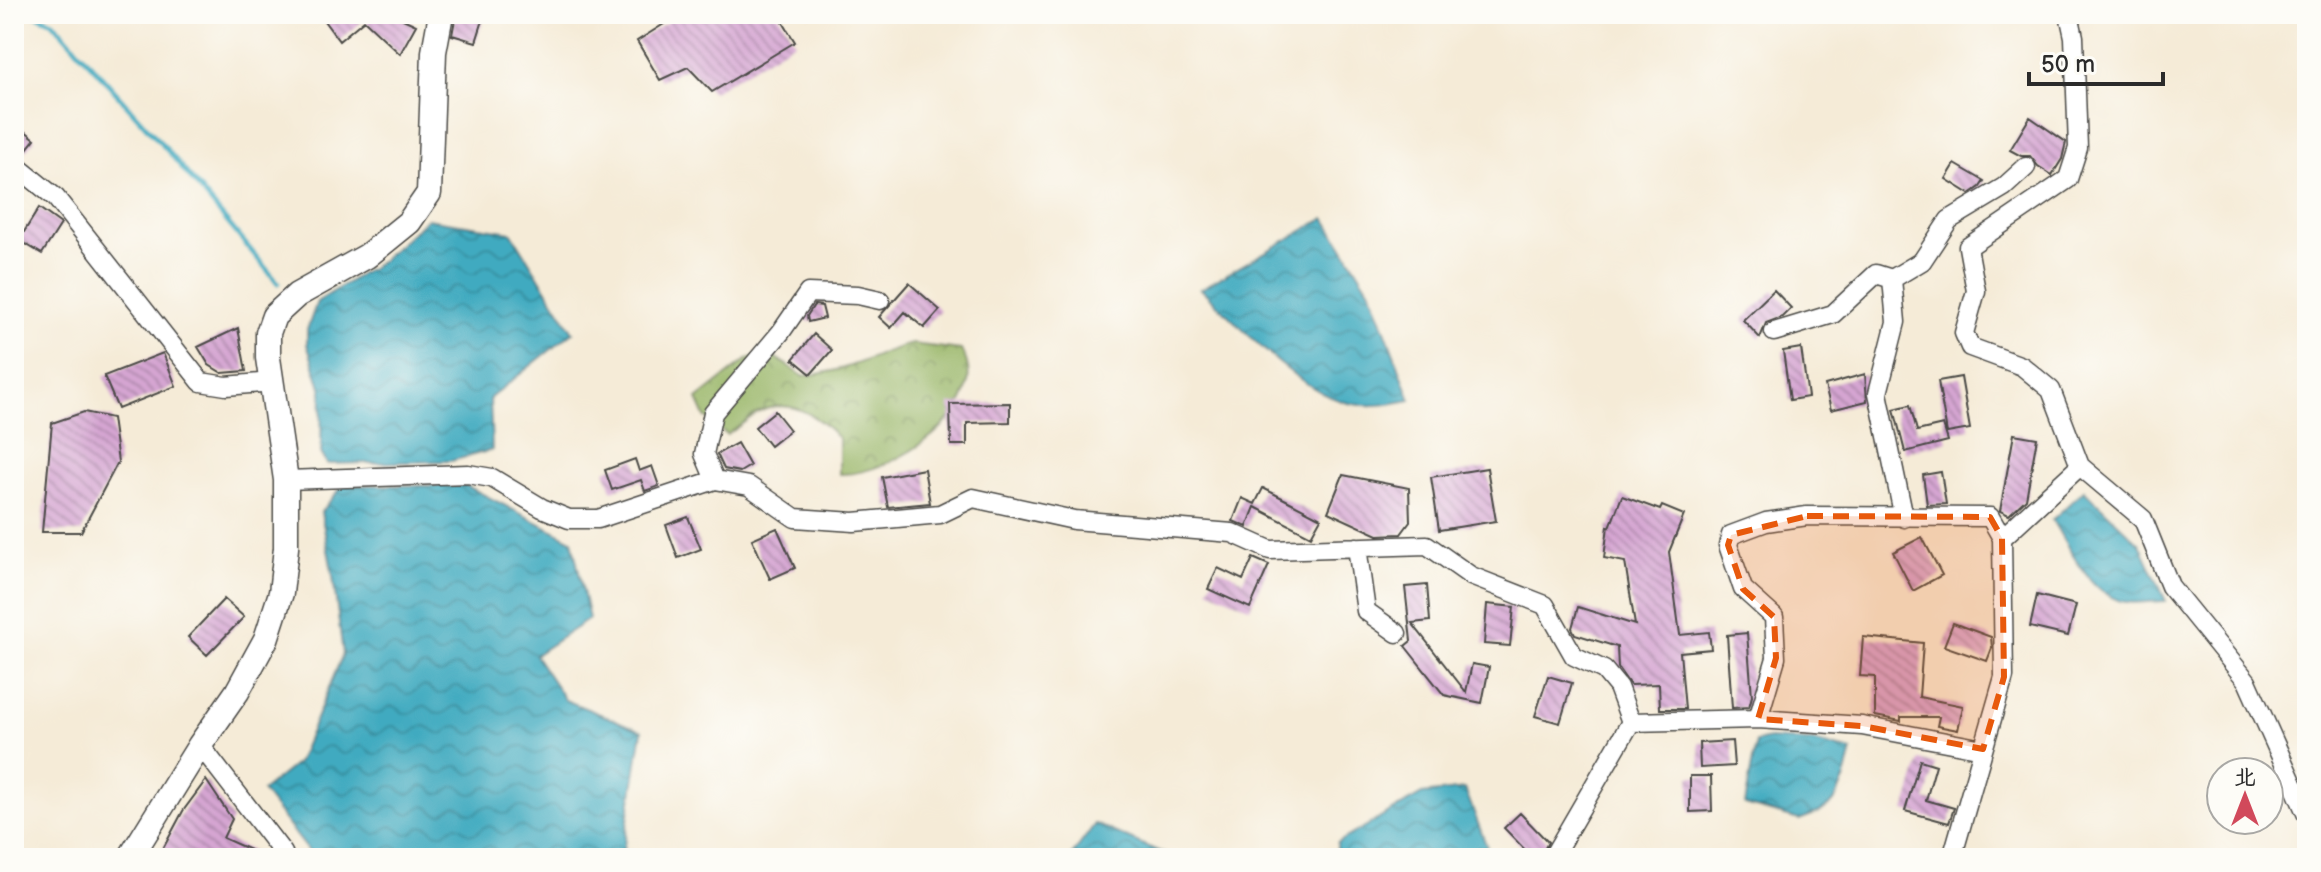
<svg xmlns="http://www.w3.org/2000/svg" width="2321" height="872" font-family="'Balsamiq Sans','LXGW WenKai TC',sans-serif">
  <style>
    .forest { fill: url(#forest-crowns); stroke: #62704a; stroke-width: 2 }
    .water { fill: url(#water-waves); stroke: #366a76; stroke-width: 2 }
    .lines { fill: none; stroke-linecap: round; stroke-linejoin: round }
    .stream { stroke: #40aac0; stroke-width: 5 }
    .building { fill: url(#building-back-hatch) }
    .minor-casing { stroke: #494845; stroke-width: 21 }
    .tertiary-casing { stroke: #494845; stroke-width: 27 }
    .minor { stroke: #fff; stroke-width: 18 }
    .tertiary { stroke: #fff; stroke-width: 24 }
    .marked { fill: #e8590c; fill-opacity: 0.2; stroke: #e8590c; stroke-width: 6; stroke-dasharray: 16 10; stroke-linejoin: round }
  </style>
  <defs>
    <pattern id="forest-crowns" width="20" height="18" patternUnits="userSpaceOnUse" patternTransform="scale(2)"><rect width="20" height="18" fill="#99b668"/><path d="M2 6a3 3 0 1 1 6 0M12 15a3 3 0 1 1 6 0" fill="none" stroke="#7d9456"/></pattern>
    <pattern id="water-waves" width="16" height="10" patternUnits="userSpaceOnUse" patternTransform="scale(2)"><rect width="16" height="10" fill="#40aac0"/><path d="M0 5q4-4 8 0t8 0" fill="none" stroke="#368b9c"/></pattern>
    <pattern id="building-back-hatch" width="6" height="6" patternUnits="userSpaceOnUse" patternTransform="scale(2)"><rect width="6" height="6" fill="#d5a5d2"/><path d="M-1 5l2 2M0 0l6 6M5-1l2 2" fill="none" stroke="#ad87ab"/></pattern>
  </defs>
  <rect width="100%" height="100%" fill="#fdfcf7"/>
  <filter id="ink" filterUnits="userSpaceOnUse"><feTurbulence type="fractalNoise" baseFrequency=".0125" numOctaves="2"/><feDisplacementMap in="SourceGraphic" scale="16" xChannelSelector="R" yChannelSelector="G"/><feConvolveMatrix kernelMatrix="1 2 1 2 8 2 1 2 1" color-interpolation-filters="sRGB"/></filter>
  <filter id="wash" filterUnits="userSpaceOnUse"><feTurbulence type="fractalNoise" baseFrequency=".006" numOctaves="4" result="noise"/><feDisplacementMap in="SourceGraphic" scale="32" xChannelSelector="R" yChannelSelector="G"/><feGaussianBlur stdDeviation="1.8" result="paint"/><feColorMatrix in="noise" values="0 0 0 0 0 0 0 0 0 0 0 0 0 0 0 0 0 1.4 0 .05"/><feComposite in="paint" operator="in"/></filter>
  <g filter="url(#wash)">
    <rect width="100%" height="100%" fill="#f5ebd7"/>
    <path class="forest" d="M912,344L961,350C998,409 889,477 839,474V439C818,416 790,396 759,412C748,418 738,428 727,435L705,417L697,399L749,358L775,357L803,376C820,374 837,371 853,365C874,358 890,348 912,344Z"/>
    <path class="water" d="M1325,218L1371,292L1411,400C1390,404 1369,408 1348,403C1296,390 1241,326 1201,289Z
      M427,219L511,232L573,332L490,398L492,450L451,461L327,464L321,453L322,390L307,344V330L317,302L380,262Z
      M343,485L467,486L572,540L589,619L535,655L565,700L642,731L622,858H314L262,791L298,762L343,654L333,576L321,512Z
      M2084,490L2140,544L2166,601C2153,601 2139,604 2127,602C2092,598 2069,548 2052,520Z
      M1769,739L1812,741L1852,751L1845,778L1834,802L1820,812L1799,820L1745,805L1756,742Z
      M1465,789L1491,858H1337V843L1422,794Z
      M1095,824L1174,858H1070Z"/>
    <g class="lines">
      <path class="stream" d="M34,14L53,22L168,151L278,283"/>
    </g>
    <g id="blocks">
      <path class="building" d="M319,14H406L403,19L416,25L400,54L364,20L339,41Z
        M456,14H485L476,42L452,35Z
        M680,14H778L795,42L712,92L688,67L660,80L637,41Z
        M2030,117L2066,142L2062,159L2052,175L2038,166L2030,156H2021L2010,150Z
        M14,122L35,139L22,155L14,152Z
        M1955,164L1984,181L1980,187L1970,194L1946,179Z
        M39,208L61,224L42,254L19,240Z
        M909,283L940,310L924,328L905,312L891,328L879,317Z
        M1774,290L1791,308L1782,317L1766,323L1760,338L1743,320Z
        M814,305L822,306L825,318L808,322L807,316Z
        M238,328L246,371L222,373L209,365L198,347Z
        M814,334L832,350L811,374L793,359Z
        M1801,348L1808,397L1790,400L1783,351Z
        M163,353L176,386L118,409L104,376Z
        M1865,374L1867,401L1831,410L1825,385Z
        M1961,377L1970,429L1947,433L1938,381Z
        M1010,403V422L967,423V445H951L950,404Z
        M1910,405L1917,431L1943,425L1948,441L1905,452L1894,409Z
        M775,411L790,430L770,446L755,427Z
        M84,412L112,418L118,462L81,532H42L52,423Z
        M2014,434L2037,438L2026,499L2009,515L2000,511Z
        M737,443L750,466L740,472L724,469L717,454Z
        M635,459L639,471L652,466L659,486L645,491L641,480L612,490L605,470Z
        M1487,468L1496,521L1439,530L1431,477Z
        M924,469L930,503L888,507L882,477Z
        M1941,472L1946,504L1927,505L1923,475Z
        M1343,475L1409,488L1410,522L1401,534L1378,535L1328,512Z
        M1263,488L1321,518L1311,536L1255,507L1247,527L1233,521L1242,498L1255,504Z
        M1622,496L1660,510L1662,506L1684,515L1669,552L1680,635L1709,632L1711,649L1680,652L1685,709H1660L1659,684L1630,685L1618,668L1617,647L1575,634L1572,628L1578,607L1635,625L1625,562L1604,558L1608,526L1610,527Z
        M688,517L701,549L678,558L666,525Z
        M777,528L795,568L770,579L752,539Z
        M1922,537L1942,575L1913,591L1893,552Z
        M1253,558L1269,565L1250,608L1208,589L1218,568L1243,580Z
        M1427,585L1430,621L1412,623L1466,692L1472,664L1489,667L1482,703L1444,695L1405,646L1411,641L1405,587Z
        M2037,595L2076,605L2068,636L2030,627Z
        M224,599L244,617L207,655L188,637Z
        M1487,604L1514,607L1510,646L1484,644Z
        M1953,623L1991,637L1992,648L1987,661L1944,646Z
        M1747,633L1752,696L1749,707L1732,708L1727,635Z
        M1863,637L1923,643L1919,697L1963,706L1958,730L1937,726L1939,717H1901V721L1875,716V677L1860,676Z
        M1548,676L1572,683L1560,723L1535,716Z
        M1732,741L1734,766L1700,768L1699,743Z
        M1920,760L1936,765L1926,800L1954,808L1949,823L1905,811Z
        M1690,776H1711L1712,811L1690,812Z
        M206,780L232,819L223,838L268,858H158L183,811Z
        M1520,813L1548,842L1540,858H1533L1504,828Z"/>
    </g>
  </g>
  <g filter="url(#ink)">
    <use href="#blocks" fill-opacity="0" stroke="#494845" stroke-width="2"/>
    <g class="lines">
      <defs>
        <path id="minor" d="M2069,14L2074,37L2078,148L2068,179L1968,247L1976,291L1964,333L1970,347L2022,366L2051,390L2080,466L2143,519L2170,586L2247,681L2307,815
          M14,164L56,198L201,382L226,386L272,382
          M1892,279L1922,261L1949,220L2004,187L2026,167
          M1774,332L1833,314L1876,274L1892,279L1896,322L1878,393L1904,518
          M286,480L468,474L492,478L542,508L569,519H598L715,480L749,486L795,518L854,522L940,514L973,498L1074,520L1232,533L1270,550L1427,545L1471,576L1545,605L1574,656L1604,670L1618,687L1631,722L1552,858
          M715,480L704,454L713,413L781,332L808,293L858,295L880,300
          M2002,538L2080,466
          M1357,547L1366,611L1397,633
          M1758,719L1776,658L1774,617L1743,589L1728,545L1731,535L1766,522L1807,516L1990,517L2002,538L2004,677L1952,858
          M1631,722L1758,719L1862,726L1983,749
          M200,745L283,853L281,858"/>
        <path id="tertiary" d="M130,858L200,745L237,692L266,639L281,593L286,548V480L268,358V333L274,316L297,295L367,256L409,222L429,193L434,52L441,14"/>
      </defs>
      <use href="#minor" class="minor-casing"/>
      <use href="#tertiary" class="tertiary-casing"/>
      <use href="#minor" class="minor"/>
      <use href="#tertiary" class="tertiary"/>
    </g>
  </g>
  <path class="marked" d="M1807,516L1990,517L2002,538L2004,677L1983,749L1862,726L1758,719L1776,658L1774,617L1743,589L1728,545L1731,535Z"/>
  <rect width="2321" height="872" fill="none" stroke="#fdfcf7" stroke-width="48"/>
  <g transform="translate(2245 796)"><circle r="38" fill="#fdfcf7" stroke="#a9a8a5" stroke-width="2"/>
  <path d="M0-6L14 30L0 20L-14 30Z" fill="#d1495b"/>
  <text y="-12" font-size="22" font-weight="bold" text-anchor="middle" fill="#2b2b2b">北</text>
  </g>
  <path d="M2029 72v12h134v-12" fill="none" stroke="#2b2b2b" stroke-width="4"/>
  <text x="2041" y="72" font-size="24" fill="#2b2b2b" stroke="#fdfcf7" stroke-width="6" paint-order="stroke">50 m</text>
</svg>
